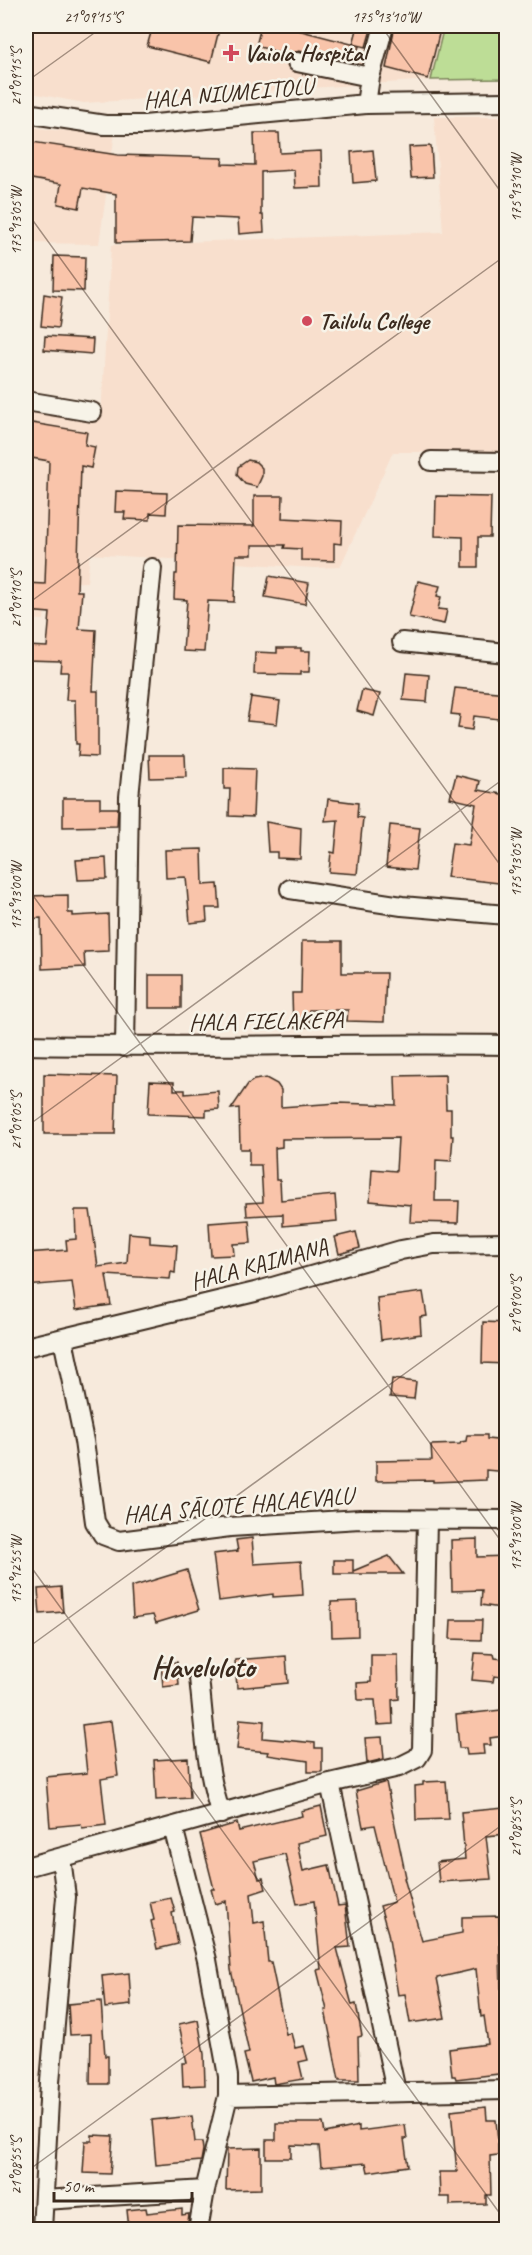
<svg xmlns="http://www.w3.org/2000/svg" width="532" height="2255" font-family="Caveat,sans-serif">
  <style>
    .built { fill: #f8dfcd }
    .green { fill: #bddd96; stroke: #7c845a; stroke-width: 1.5 }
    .building { fill: #f9c4aa; stroke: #3b2a1e; stroke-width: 1.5 }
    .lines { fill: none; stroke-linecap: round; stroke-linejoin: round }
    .minor-casing { stroke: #3b2a1e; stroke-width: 22 }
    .minor { stroke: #f7f3e8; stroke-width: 18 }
    .ticks { fill: none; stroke: #3b2a1e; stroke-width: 1.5; stroke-opacity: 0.45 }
    .poi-dot { fill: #d1495b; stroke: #f7f3e8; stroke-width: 2 }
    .labels { text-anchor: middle; stroke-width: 5; stroke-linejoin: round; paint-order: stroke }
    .poi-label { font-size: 24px; font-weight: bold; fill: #3b2a1e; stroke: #f7f3e8; text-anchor: start }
    .street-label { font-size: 24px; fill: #3b2a1e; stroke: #f7f3e8 }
    .district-label { font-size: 30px; font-weight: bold; fill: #3b2a1e; stroke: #f7f3e8 }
    .neatline { fill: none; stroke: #3b2a1e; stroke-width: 2 }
    .ticks-label { font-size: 15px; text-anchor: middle; fill: #3b2a1e }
  </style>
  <rect width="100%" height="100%" fill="#f7eadc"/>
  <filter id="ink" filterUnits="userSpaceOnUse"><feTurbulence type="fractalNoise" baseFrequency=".0167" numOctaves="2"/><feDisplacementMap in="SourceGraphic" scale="12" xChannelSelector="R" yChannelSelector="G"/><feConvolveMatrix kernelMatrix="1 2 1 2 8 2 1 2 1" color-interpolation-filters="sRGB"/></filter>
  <g filter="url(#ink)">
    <path class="built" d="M26,26H444L431,80L84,103L26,92Z
      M434,117H506V452H393L340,567L315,568L90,554L87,582L48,584L44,620L26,619V405L101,416L111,245L443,232Z
      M26,126L52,130L115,132L99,244L26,243Z"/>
    <path class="green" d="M444,26H506V79L431,80Z"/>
    <path class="building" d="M153,26H220L211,62L147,46Z
      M261,26H291L290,28L359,46L354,62L299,51L289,55L256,46Z
      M358,26H372L366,47L353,44Z
      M395,26H441L428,79L386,68Z
      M254,133H279L280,153L321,151L322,187L295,188L294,170L261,172V215H263L264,232L239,234L238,219L192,217L190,241L116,243V194L83,188L79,208L58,204L61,184L26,178V141L118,155L223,158L222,164L255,165Z
      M431,146L433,177L411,178L409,147Z
      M373,150L376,181L353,183L351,152Z
      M54,256L85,257L84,291L53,290Z
      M44,294L62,297L58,328L41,326Z
      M45,336L93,339L92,354L44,350Z
      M26,422L87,432L85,445L95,447L91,468L81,466L77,591H82L79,629L96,630L93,691H98V757L78,756L79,744H76L75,700H66L68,672H60L61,661L26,660V646L47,647L50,613L26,611V583L45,584L49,461L26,457Z
      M248,460L256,462L262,468V476L257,487L245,484L237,475L238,467Z
      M116,491L167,493L166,514L150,513V520L124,519L125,512H115Z
      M254,496H283L282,518L342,521L341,544L334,543V561L301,560V549L284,548L285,545H252V555H236L234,602L208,601L204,652L183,651L187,600L174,599L175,574H177L178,525L254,526Z
      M436,496L491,497L490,537H478V567H463V537L435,536Z
      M269,576L309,583L305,604L265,597Z
      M418,581L440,586L437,596L441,597L438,609L447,610L444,624L409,617Z
      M277,648H301V651H310L309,672H300V675L254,674L255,652L277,653Z
      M406,673L429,675L427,702L403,700Z
      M455,688L507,693V720L474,716L472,730L458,728L460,715L451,714Z
      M362,690L380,694L374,716L357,711Z
      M251,697L280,701L277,724L247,721Z
      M149,755H185L186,777L150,778Z
      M224,768L255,769L253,817L229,816L230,789H224Z
      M456,775L480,781L478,790L507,795V821L500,859H507V884L447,877L452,843L469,845L476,804L450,798Z
      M63,798H100V808H118L117,826L63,827Z
      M328,799L358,803L357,817L363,818L357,874L329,872L331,852L335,853L338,820L325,821Z
      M266,822L301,828L300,859L277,858V852H268Z
      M390,825L420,828L415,870L386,867Z
      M202,849L203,885L218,884L220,908H206L207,921L190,923L186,877L166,878L165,850Z
      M106,858L107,879L78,880L76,860Z
      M68,895V913H73V916L108,914L109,951L84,952L85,967L42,969L41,918L26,919V896Z
      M302,941H342V973H386L384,1022L347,1021L348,1010H309V1027H293L292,993H301Z
      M149,975H181V1008H149Z
      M44,1074L117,1076L115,1134H44Z
      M445,1075L446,1109H451V1136H453L451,1161L436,1160L435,1201H459L458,1223L410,1222L411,1205L370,1201L372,1169L396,1171L398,1138L282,1139V1147L275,1148L276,1180H280L281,1200L335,1195L337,1221L283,1226V1214L247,1216L246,1203L263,1202L261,1165H249V1149H240L239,1108L231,1109L248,1084L254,1080L266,1078L277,1084L281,1090V1107L338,1103L396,1105L395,1076Z
      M150,1081L174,1082V1090H185V1094L218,1091L219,1109L206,1110V1116L148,1114Z
      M75,1210H90L98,1267L127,1263L129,1233L150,1235V1243L177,1245L175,1273L171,1272L170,1279L106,1275L111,1305L76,1310L72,1282L26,1286V1253L67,1250L66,1240L76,1239Z
      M249,1220L251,1243L233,1244L234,1255L211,1256L209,1223Z
      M356,1232L360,1248L339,1254L335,1237Z
      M423,1292L427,1316L420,1317L421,1334L381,1340L377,1298Z
      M483,1322L507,1323V1364L482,1363Z
      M392,1379L416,1382L414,1399L390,1397Z
      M467,1435H487V1439L507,1441V1472L486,1470V1480L433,1482V1480L376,1481V1461L432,1460L431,1445L460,1444L461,1442L466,1441Z
      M252,1538L254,1564L301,1561L303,1595L273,1597V1594L219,1601L213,1554L238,1551L236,1540Z
      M477,1539V1557L507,1556V1609L481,1605L482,1590L452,1591L451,1540Z
      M389,1556L403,1574H334V1560H353V1571Z
      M187,1570L199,1610L156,1623L153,1615L133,1618L131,1587Z
      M61,1587L63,1612L40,1614L38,1589Z
      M357,1601L358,1636L332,1637L331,1602Z
      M451,1620H482L481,1640L450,1639Z
      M475,1653L494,1654L495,1658L504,1659L502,1677L494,1676L493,1682L472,1680Z
      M371,1655H398L399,1699L392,1700L393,1724L377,1725L375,1700H358L357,1683L371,1682Z
      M286,1656L288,1683L237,1688L235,1660Z
      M177,1662L179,1685L163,1687L161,1663Z
      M501,1710L504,1736L490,1738L491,1745H483L484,1754L467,1755L466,1748H459L456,1715Z
      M240,1719L264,1721L263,1738L315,1743V1748H322V1772H308V1761L267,1755L268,1752L237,1749Z
      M111,1721L118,1776L101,1779L106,1825L82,1828L81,1824L50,1827L46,1777L87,1773L82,1725Z
      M382,1737L384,1759L367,1763L365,1738Z
      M188,1758L190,1798L156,1800L154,1760Z
      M446,1781L449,1819L416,1820L415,1786L423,1785V1782Z
      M386,1782L406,1877L404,1878L422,1941L462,1933V1917L499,1916L501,1990L507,1989V2073L456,2079L455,2076H452L449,2049L488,2044L484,2016L481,2017L476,1969L437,1978L445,2018L410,2023L405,1994L398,1995L388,1933L380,1906L394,1902L375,1825L363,1827L356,1791Z
      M321,1806L327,1836L297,1843L303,1871L329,1865L338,1906L345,1905L350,1947L337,1948L352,2005L356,2004L362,2036L358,2037L359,2080H339L325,2010H327L317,1970L321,1969L314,1901L297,1904L285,1854L254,1861L259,1879L263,1878L266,1889L251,1894L254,1923L264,1921L268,1962H271L286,2034L291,2033L295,2048L304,2046L308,2060L299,2062L303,2079L274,2084L273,2077L251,2082L244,2054L249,2053L231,1970L226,1901L215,1904L211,1889H214L200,1834L237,1823L239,1831L302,1816L301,1811Z
      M504,1808L505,1819H507V1834L486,1836L491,1879L439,1882L437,1862L465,1859L461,1812Z
      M171,1898L175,1912L172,1913L178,1944L157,1949L151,1921L154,1920L150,1902Z
      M129,1973L131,2005L105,2008L102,1976Z
      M101,2001L105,2056H108V2084H90L91,2034L70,2035L68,2004Z
      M198,2020L204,2054L205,2085L183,2086L182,2063H187L179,2024Z
      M486,2107L487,2120H496L498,2141V2155L490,2156L491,2195H486V2204L450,2205V2197H440L439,2172H457L451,2111Z
      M192,2116L195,2142H202L203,2150L201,2161L156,2165L152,2120Z
      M276,2123H323L325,2133L359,2126V2131L405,2125L407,2139H404L408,2166L368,2172L366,2163L321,2167L319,2146L291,2145V2158H266V2140H276Z
      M92,2135L113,2136L110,2174L83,2173L85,2141H92Z
      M261,2148V2189L226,2190L227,2149Z
      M146,2208L147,2213L182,2209V2215L189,2214L187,2229H129L127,2210Z"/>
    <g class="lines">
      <defs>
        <path id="minor" d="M297,62L370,77
          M366,104L370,77L384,26
          M26,113L105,125H144L366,104L506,102
          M26,401L92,412
          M431,461L506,462
          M402,642L506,653
          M290,889L402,906L506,915
          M26,1045C186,1048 346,1043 506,1045
          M125,1047L129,797L152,568
          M63,1339L84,1441L95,1522L103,1535L119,1541L230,1527L360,1519L506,1520
          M26,1347L255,1292L401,1250L434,1244L506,1243
          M199,1678C204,1723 206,1771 221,1814
          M330,1783L396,2091
          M173,1827L207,1960L228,2076V2096L205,2190L198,2230
          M26,1867L330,1783L399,1767L417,1758L422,1750L427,1520
          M228,2096L506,2090
          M44,2200L205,2190
          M42,2230L50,2082L66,1897L61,1858"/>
      </defs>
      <use href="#minor" class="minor-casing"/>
      <use href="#minor" class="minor"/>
    </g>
  </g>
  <path class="ticks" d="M381,26L506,199M26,82L104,26M26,211L506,873M26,605L506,255M26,886L506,1548M26,1127L506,777M26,1560L506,2222M26,1649L506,1300M26,2172L506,1822"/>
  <g class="poi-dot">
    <path d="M228 44h6v6h6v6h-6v6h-6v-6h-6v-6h6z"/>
    <circle cx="307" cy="321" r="6"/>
  </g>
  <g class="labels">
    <g class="poi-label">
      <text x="244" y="61">Vaiola Hospital</text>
      <text x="319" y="329">Tailulu College</text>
    </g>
    <g class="street-label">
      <text transform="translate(228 93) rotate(-5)" y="8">HALA NIUMEITOLU</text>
      <text transform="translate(266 1021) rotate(-1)" y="8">HALA FIELAKEPA</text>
      <text transform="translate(259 1264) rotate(-15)" y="8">HALA KAIMANA</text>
      <text transform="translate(238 1505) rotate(-5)" y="8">HALA SĀLOTE HALAEVALU</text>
    </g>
    <g class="district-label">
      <text x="203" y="1677">Haveluloto</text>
    </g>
  </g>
  <rect width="532" height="2255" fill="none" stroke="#f7f3e8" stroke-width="66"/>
  <path d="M54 2192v9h138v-9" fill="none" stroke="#3b2a1e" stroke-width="3"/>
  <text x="63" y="2192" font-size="18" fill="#3b2a1e" stroke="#f7f3e8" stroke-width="4.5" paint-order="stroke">50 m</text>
  <rect x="33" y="33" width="466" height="2189" class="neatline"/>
  <g class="ticks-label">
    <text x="93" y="22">21°09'15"S</text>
    <text x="386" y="22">175°13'10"W</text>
    <text transform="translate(16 77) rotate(-90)" y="5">21°09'15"S</text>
    <text transform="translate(516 188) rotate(-90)" y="5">175°13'10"W</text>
    <text transform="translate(16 221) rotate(-90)" y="5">175°13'05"W</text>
    <text transform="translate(16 599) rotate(-90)" y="5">21°09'10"S</text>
    <text transform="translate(516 863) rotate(-90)" y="5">175°13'05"W</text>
    <text transform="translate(16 896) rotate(-90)" y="5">175°13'00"W</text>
    <text transform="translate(16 1121) rotate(-90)" y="5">21°09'05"S</text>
    <text transform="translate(516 1305) rotate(-90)" y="5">21°09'00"S</text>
    <text transform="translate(516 1537) rotate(-90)" y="5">175°13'00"W</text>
    <text transform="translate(16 1570) rotate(-90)" y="5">175°12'55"W</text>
    <text transform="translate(516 1828) rotate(-90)" y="5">21°08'55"S</text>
    <text transform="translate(16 2166) rotate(-90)" y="5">21°08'55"S</text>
  </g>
</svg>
